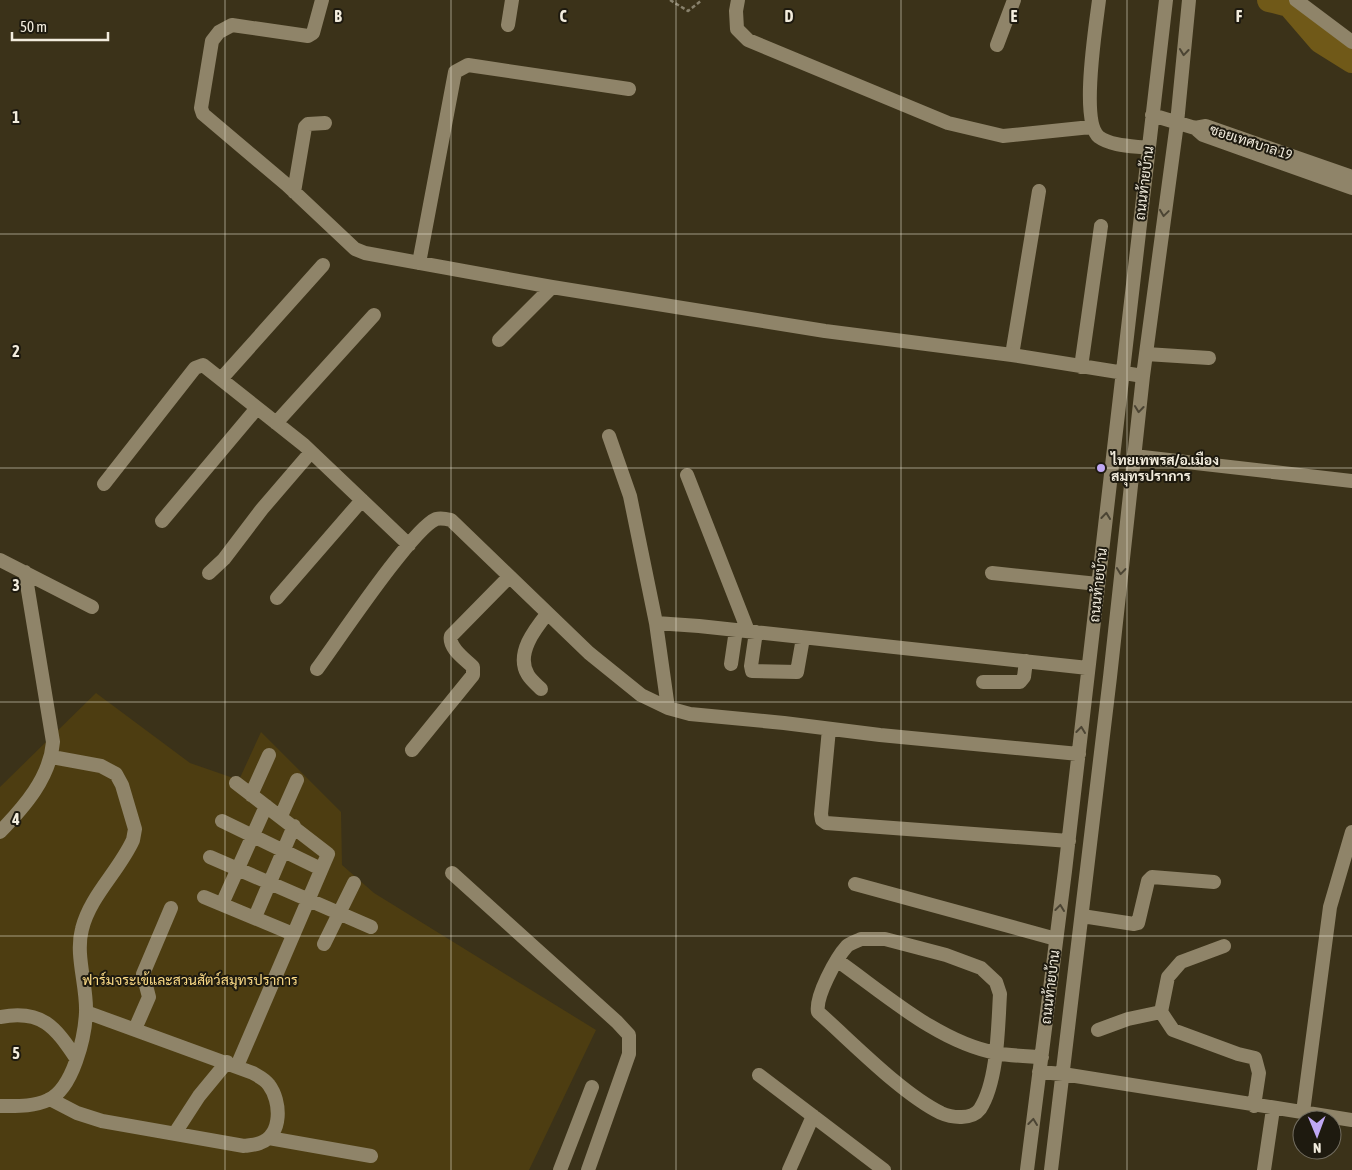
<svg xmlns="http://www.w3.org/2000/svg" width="1352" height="1170" font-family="'Asap Condensed',Sarabun,sans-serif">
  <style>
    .green { fill: #4d3d11 }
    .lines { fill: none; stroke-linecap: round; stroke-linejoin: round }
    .river { stroke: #705918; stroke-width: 24 }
    .path { stroke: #88816c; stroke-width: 2.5; stroke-dasharray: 4 2.5; stroke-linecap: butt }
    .minor { stroke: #8f8469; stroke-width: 14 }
    .oneway { stroke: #4b4433 }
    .grid { fill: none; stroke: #f2ecdd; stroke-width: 1; stroke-opacity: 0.55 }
    .poi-dot { fill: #c0a8f4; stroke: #1e1a0f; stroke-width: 2 }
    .labels { text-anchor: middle; stroke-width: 4; stroke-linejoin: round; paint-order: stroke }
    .street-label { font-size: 14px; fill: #f2ecdd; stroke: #1e1a0f }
    .poi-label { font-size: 14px; font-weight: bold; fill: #f2ecdd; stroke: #1e1a0f; text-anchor: start }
    .park-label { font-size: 14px; fill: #fddc87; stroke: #1e1a0f }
    .grid-label { font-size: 16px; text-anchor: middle; font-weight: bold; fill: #f2ecdd; stroke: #1e1a0f; stroke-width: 4; stroke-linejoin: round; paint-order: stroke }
  </style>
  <rect width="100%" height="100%" fill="#3b3219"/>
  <path class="green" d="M96,693L190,763L239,780L261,732L341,812L342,865L374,893L596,1030L529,1170H0V787Z"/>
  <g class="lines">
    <path class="river" d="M1269,0L1289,5L1320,41L1352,61"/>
    <path class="path" d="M670,0L688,11L702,0"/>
    <path class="minor" d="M322,0L313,33L308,36L232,25L219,32L212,41L201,108L203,114L287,185L355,249L365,253L552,287L825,331L1012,355
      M738,0L736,11L737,29L748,40L948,123L1003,136L1091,127
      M1099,0C1096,25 1080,122 1099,137C1111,146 1134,146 1148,148
      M1296,0L1352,42
      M508,25L512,0
      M997,45L1014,0
      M1152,115L1195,128L1206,126L1352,177
      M1195,128L1203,135L1352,188
      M1039,191L1012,355L1143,376
      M294,192L305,127L308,124L325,123
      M419,263L455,72L468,65L629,89
      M499,340L552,287
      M1146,354L1209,358
      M1081,367L1101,226
      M221,379L323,265
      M276,423L374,315
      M609,436L630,496L656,623L668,708
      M1134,456L1352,481
      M687,475L748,631
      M104,484L195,368L203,365L304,445L409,545
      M162,521L257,408
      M0,560L92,607
      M209,573L224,559L262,509L311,452
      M992,573L1098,584
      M277,598L362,500
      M656,623L699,626L1088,668
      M756,632L751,666L752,671L797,672L803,638
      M731,664L736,630
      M317,669C337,642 412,529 436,519C440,518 447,519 451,520L589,653L641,695L668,708L690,714L784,723L880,735L1079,754
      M983,682H1020L1024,677L1026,661
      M541,689C537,685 531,680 528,675C515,654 535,629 547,614
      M829,729L821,814L822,820L826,823L1069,841
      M412,750L473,675V667C465,659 448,648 451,636L509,577
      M236,783L328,854L237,1066
      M251,795L269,755
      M281,816L297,780
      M222,821L321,869
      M0,832C24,807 50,778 53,742L25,572
      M210,857L371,927
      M452,873L617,1022L629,1035V1054L588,1170
      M855,884L1056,939
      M204,897L293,934
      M222,904L266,806
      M1082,916L1134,924L1138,923L1139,919L1148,881L1152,877L1214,882
      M255,917L294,826
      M861,939H885L946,955L981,968L996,982L1000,994C998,1026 998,1081 980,1109C972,1120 952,1118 941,1113C901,1093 853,1043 818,1012C815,997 836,958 847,946C850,943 857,941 861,939Z
      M324,944L354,883
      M1224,946L1181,962L1168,977L1161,1012L1173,1030L1238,1054L1255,1058L1259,1073L1254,1106
      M838,961C885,994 938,1042 996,1053C1011,1056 1026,1056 1042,1057
      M0,1017C42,1009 55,1027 76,1058
      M135,1029L149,997L143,974L171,908
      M1098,1030L1128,1019L1161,1012
      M1039,1072L1063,1074L1352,1120
      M759,1075L884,1170
      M50,1099L77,1113L102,1121L244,1146C249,1145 255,1145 260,1143C283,1135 281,1101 269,1085C265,1079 258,1076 253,1073L86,1012
      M0,1106C17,1106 33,1107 48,1100C73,1089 85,1037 86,1012C87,985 75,955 82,929C90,896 119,871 133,840L135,829L122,785L116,774L101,766L52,757
      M1303,1112L1330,907L1352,832
      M175,1133L199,1096L227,1062
      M269,1138L371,1156
      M560,1170L592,1087
      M789,1170L813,1116
      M1027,1170L1065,871L1166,0
      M1051,1170L1110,677L1143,376L1177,123L1189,0
      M1264,1170L1273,1109"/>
  </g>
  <defs><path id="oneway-chevron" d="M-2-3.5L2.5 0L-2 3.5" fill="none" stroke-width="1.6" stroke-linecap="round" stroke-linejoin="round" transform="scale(1.25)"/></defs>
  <g class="oneway">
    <use href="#oneway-chevron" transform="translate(1184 52) rotate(96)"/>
    <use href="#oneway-chevron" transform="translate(1164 213) rotate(98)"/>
    <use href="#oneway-chevron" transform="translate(1139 409) rotate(96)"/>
    <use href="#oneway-chevron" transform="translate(1106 516) rotate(-84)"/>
    <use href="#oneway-chevron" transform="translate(1121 571) rotate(96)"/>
    <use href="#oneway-chevron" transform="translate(1081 730) rotate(-83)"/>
    <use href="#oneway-chevron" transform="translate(1060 908) rotate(-83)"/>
    <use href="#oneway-chevron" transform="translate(1033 1122) rotate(-83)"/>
  </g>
  <path class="grid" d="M225,0V1170M451,0V1170M676,0V1170M901,0V1170M1127,0V1170M0,234H1352M0,468H1352M0,702H1352M0,936H1352"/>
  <circle class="poi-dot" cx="1101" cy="468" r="5"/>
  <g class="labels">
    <g class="street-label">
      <text transform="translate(1251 142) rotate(18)" y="5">ซอยเทศบาล 19</text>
      <text transform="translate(1144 183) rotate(-83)" y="5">ถนนท้ายบ้าน</text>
      <text transform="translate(1098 585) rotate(-84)" y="5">ถนนท้ายบ้าน</text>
      <text transform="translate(1050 987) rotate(-83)" y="5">ถนนท้ายบ้าน</text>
    </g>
    <g class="poi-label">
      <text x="1111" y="465">ไทยเทพรส/อ.เมือง<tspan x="1111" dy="16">สมุทรปราการ</tspan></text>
    </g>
    <g class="park-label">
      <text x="190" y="985">ฟาร์มจระเข้และสวนสัตว์สมุทรปราการ</text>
    </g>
  </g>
  <g class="grid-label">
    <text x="338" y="22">B</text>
    <text x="563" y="22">C</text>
    <text x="789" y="22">D</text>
    <text x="1014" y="22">E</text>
    <text x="1239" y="22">F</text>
    <text x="16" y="123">1</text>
    <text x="16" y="357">2</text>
    <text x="16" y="591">3</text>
    <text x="16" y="825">4</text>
    <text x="16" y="1059">5</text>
  </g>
  <g transform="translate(1317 1135) rotate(179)"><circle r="24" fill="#1e1a0f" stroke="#736e61"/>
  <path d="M0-4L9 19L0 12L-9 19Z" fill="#c0a8f4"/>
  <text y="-8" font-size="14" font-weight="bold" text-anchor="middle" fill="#f2ecdd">N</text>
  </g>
  <path d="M12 32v8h96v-8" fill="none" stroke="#f2ecdd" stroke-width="2.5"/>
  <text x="20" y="32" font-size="15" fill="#f2ecdd" stroke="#1e1a0f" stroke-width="4" paint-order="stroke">50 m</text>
</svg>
